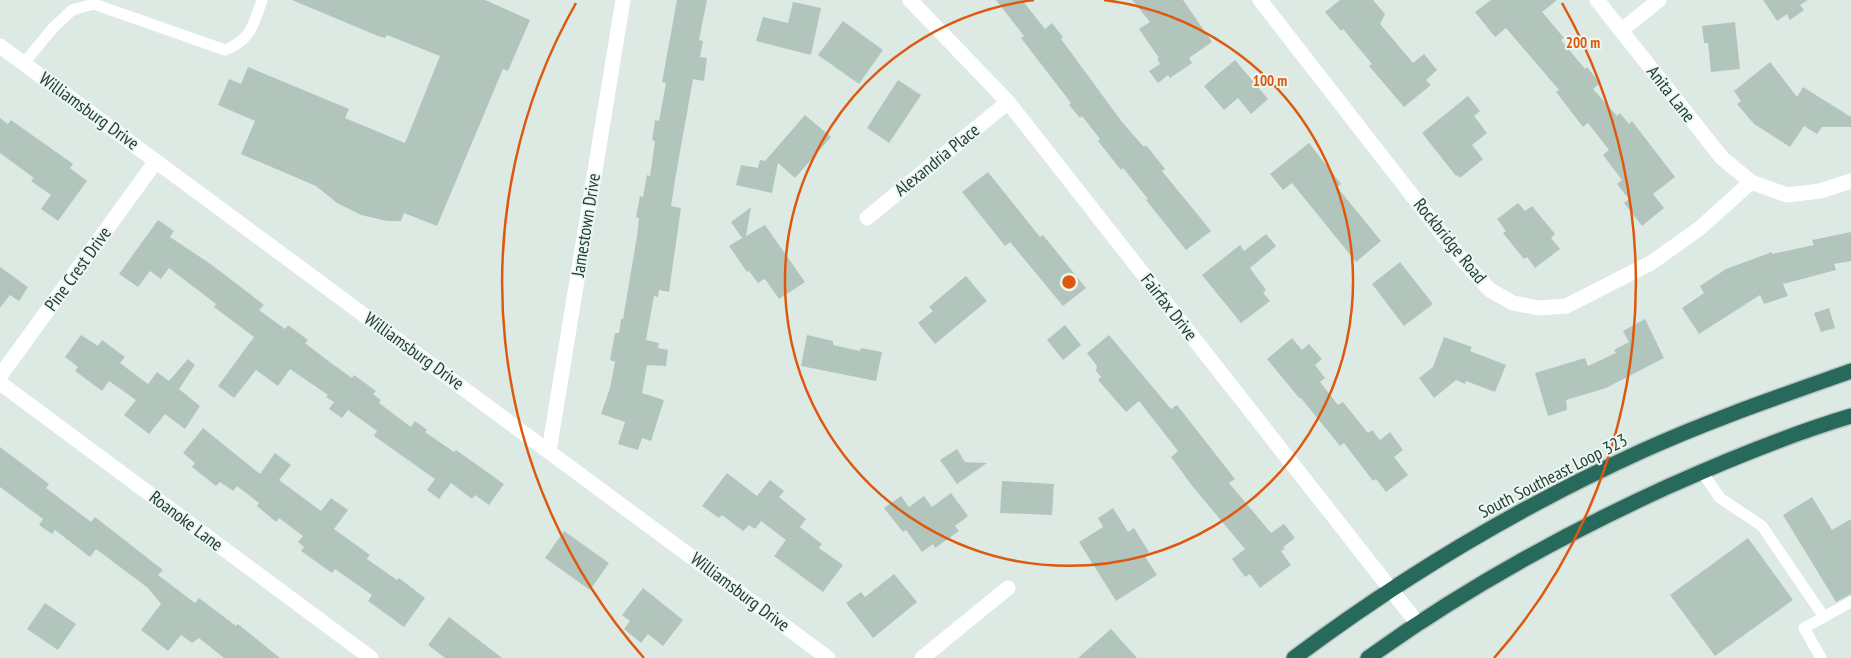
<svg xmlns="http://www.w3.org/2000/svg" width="1851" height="658" font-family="'PT Sans Narrow',sans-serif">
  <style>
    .building { fill: #b2c5bd }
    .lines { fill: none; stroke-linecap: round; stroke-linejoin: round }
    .highway-casing { stroke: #bbc4c2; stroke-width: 18 }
    .lane { stroke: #fff; stroke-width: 11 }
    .street { stroke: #fff; stroke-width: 15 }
    .highway { stroke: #27695a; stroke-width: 15 }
    .ring { fill: none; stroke: #de580e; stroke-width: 2.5 }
    .labels { text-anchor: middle; stroke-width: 4; stroke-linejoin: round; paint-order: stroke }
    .street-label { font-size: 18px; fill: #1d3b32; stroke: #edf7f2 }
    .centre { fill: #de580e; stroke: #edf7f2; stroke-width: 2.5 }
    .ring-label { font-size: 15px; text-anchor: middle; font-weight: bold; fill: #de580e; stroke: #edf7f2; stroke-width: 4; stroke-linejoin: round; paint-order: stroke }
  </style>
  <rect width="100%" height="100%" fill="#ddeae4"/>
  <path class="building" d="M292,0H485L530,20L508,71L503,69L437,226L404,213L401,221H387L361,215L337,203L316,186L241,154L255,121L218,105L229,79L241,84L248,67L349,109L345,118L405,143L440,56L387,35L385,38L378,36Z
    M677,0H707L699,40L703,41L700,57L707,58L704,81L693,79L675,180L671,206L681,208L669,292L659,290L658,297L654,296L646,340L659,343L658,348L668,350L666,366L647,365L642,393L664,400L651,441L642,438L638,450L618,444L625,422L601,414L610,388L615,362L610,360L615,333H619L621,319H623L637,236L639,218L636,217L640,196L643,197L647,175L650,176L655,141L652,140L655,120L659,121L666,83L662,82Z
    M996,0H1022L1045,29L1052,23L1063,37L1061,39L1122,122L1144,147L1146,145L1165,169L1162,171L1211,231L1186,250L1146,200L1148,199L1123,168L1121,170L1098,141L1100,139L1082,116L1080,118L1069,105L1071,103L1021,38L1024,36Z
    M1132,0H1183L1212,42L1189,58L1192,63L1170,78L1168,75L1158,83L1149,71L1160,64L1157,59L1159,58L1139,29L1150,22Z
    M1340,0H1373L1385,14L1380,24L1413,63L1424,54L1437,70L1426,80L1431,85L1404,107L1369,66L1372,64L1343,29L1341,31L1325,12Z
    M1491,0H1557L1542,12L1564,38L1561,40L1585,69L1587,67L1600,83L1593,89L1617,116L1620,113L1629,124L1632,121L1675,177L1653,194L1664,208L1642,226L1624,203L1629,199L1617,184L1622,180L1603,155L1609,150L1588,123L1583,127L1556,92L1559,90L1506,28L1495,37L1475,12Z
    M1763,0H1808L1800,5L1804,10L1790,20L1787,14L1777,21Z
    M793,2L821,8L811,55L756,41L763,17L788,23Z
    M843,21L883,50L859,84L818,55Z
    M1735,22L1740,69L1711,72L1708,43H1704L1702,26Z
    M1235,60L1268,99L1251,114L1238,98L1224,110L1204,86Z
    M1770,62L1797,97L1803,87L1851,117V127H1822L1817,134L1804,126L1790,147L1754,124L1737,104L1741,101L1734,91Z
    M898,80L921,95L889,143L867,128Z
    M1468,96L1480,111L1474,116L1487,133L1472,145L1483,159L1460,178L1458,175L1456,176L1422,133Z
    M805,115L831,137L795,178L778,163L772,193L736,185L741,165L758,168L760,160L765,161Z
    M0,118L8,124L11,120L73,164L70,168L87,181L58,221L41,209L51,195L31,181L34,178L0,153Z
    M1309,143L1341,184L1337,187L1381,241L1356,262L1292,183L1283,190L1270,174Z
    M988,172L1040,237L1043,235L1086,288L1063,306L1010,242L1005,246L962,192Z
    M1518,203L1525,211L1532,206L1555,234L1551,238L1560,249L1535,268L1527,257L1524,259L1503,233L1506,231L1497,219Z
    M751,207L746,236L765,225L805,282L779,299L765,279L758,283L749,271L747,272L729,246L742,238L731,222Z
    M158,220L174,231L170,237L212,265L264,305L259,310L285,329L288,325L308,340L305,343L331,363L352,378L354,375L376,391L373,394L381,400L379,403L411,427L415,421L427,430L425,432L454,452L456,450L504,484L489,505L475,495L472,499L451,483L439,499L427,490L435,479L374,436L377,431L348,410L342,418L329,409L334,402L326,397L328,395L290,369L278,386L256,370L234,398L218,386L254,337L214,307L216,304L169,268L161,279L150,271L138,287L119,274Z
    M1851,232V261L1834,264L1836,270L1783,284L1788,296L1764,304L1760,295L1699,334L1682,308L1704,293L1700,286L1726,269L1772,252V254L1814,245L1812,240Z
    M1266,234L1276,246L1250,268L1266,290L1263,293L1270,301L1241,323L1202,275L1240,245L1244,251Z
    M1400,262L1433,304L1404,326L1372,284Z
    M0,267L28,287L19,301L10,295L0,308Z
    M966,276L987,301L935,344L918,323L933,311L929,307Z
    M1829,308L1835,328L1821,332L1814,313Z
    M1645,319L1664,358L1606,388L1566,400L1567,410L1548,416L1535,373L1585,358L1588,366L1616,353L1614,350L1629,342L1623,331Z
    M1065,325L1081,345L1063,360L1047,340Z
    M81,335L98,346L102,340L125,357L120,363L148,384L157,372L169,381L188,359L195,365L179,389L200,406L185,429L165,414L149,434L124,415L136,400L109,381L102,391L75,371L78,367L65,357Z
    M807,335L833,341V345L860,351L861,348L882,352L876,381L801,366Z
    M1109,335L1171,409L1177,405L1235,479L1229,483L1271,533L1284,524L1295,538L1283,547L1285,549L1281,551L1291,565L1260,588L1250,574L1245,577L1232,559L1245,549L1193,487L1171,457L1178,451L1139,401L1126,412L1098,380L1101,377L1096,371L1097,366L1087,353Z
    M1444,337L1472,347L1470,351L1506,365L1495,392L1466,381L1465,384L1456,380L1434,398L1419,378L1433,367Z
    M1292,338L1302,350L1309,344L1322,359L1315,365L1325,378L1320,382L1338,405L1343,402L1368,433L1372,430L1380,440L1390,432L1403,450L1394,457L1408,475L1386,492L1376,479L1373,481L1344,443L1340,446L1301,398L1300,399L1267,359Z
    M203,428L260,474L275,453L291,465L279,480L321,511L331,498L348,510L334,529L370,555L367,559L397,580L399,578L425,598L404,627L368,601L372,595L335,569L332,573L301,551L304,547L298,542L303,536L279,518L276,522L257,506L259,503L237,486L233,491L220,482L216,486L192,467L195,463L183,453Z
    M0,447L49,484L46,488L91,522L95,517L163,570L158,575L195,603L199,598L236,626L238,624L280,658H224L199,638L192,643L181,635L168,651L141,630L161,604L148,588L96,549L90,557L55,530L52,534L39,525L43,519L0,487Z
    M957,449L965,462L987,463L957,484L940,460Z
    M727,473L757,496L770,480L784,491L779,497L806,519L800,527L822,544L819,548L843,565L823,592L774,556L786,540L761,521L755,529L749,525L743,531L722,515L719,518L702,506Z
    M1002,481L1054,484L1052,515L1000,513Z
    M951,493L968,516L955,526L959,531L935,548L933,544L922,552L906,530L903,532L884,508L901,496L909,507L924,496L932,507Z
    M1812,497L1832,530L1851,519V594L1836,602L1783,515Z
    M1113,508L1128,532L1134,528L1149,552L1144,555L1157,575L1116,601L1079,542L1103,527L1098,518Z
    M564,531L609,563L590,590L545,558Z
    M1748,538L1793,600L1715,656L1670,595Z
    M894,574L917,602L873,638L846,603L861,592L865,597Z
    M643,588L683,620L663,646L648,634L641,643L624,629L630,621L622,615Z
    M45,603L76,624L58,650L27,629Z
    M449,617L502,658H445L428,645Z
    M1111,629L1137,658H1078Z"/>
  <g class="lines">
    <defs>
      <path id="highway" d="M1294,658C1402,577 1519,507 1642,451C1710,420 1781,396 1851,371
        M1368,658C1461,591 1562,535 1667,487C1727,460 1788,435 1851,416"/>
    </defs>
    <use href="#highway" class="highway-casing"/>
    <path class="lane" d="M24,63L53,28L72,10L94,4L225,50C251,40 254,24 262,0
      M1702,472L1720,498L1762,526L1824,617L1804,628L1821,658
      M1824,617L1851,602"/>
    <path class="street" d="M910,0L1008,102L1418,624
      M1260,0L1464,262L1490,290L1513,303L1539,308L1566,306L1651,263L1700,228L1751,182
      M1597,0L1722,158L1751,182L1787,195L1820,191L1851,181
      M1622,30L1659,0
      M0,46L828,658
      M867,218L1008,102
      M0,376L156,161
      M0,383L371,658
      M549,451L623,0
      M922,658L1008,588"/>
    <use href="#highway" class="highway"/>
  </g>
  <g class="ring">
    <path d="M1104 0A284 284 0 1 1 1034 0"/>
    <path d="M644 658A567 567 0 0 1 576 3M1562 3A567 567 0 0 1 1494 658"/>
  </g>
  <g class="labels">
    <g class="street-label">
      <text transform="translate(1671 94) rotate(52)" y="6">Anita Lane</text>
      <text transform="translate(89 111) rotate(36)" y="6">Williamsburg Drive</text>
      <text transform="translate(937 160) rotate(-39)" y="6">Alexandria Place</text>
      <text transform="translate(586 225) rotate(-81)" y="6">Jamestown Drive</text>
      <text transform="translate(1450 241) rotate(51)" y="6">Rockbridge Road</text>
      <text transform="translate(78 269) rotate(-54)" y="6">Pine Crest Drive</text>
      <text transform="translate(1169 307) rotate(52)" y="6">Fairfax Drive</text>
      <text transform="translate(414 351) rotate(36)" y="6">Williamsburg Drive</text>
      <text transform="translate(1553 476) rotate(-27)" y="6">South Southeast Loop 323</text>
      <text transform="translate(186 521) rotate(37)" y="6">Roanoke Lane</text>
      <text transform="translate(740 592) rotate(37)" y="6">Williamsburg Drive</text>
    </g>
  </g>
  <circle cx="1069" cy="282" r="8" class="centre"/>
  <g class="ring-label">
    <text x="1583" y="48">200 m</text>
    <text x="1270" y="86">100 m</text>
  </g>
</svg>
